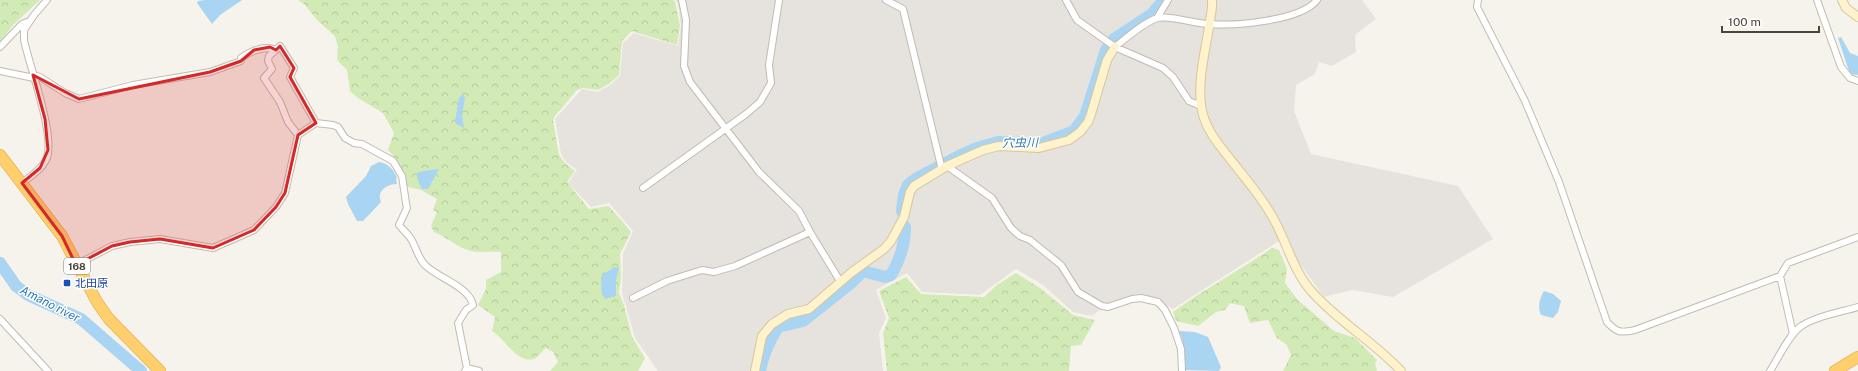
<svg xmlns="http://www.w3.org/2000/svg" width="1858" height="371" font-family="'Public Sans','Noto Sans JP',sans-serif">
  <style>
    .industrial { fill: #e6e2dd }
    .forest { fill: url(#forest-crowns) }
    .water { fill: #a9d4f2 }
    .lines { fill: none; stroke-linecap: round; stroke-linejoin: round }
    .river { stroke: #a9d4f2; stroke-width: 12 }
    .street-casing { stroke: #c2bbae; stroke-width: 8 }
    .secondary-casing { stroke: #d6c79b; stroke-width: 10 }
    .highway-casing { stroke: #e0a43c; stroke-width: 12 }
    .street { stroke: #fff; stroke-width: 6 }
    .secondary { stroke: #fff3cd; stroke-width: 8 }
    .highway { stroke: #ffcf6e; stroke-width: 11 }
    .marked { fill: #d62828; fill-opacity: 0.2; stroke: #d62828; stroke-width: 3; stroke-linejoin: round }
    .transit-dot { fill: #1a4fb4; stroke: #fff; stroke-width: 1.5 }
    .labels { text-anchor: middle; stroke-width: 3; stroke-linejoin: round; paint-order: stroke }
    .shield { fill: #fff; stroke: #817c74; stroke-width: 1 }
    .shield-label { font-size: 10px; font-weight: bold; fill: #4b4439 }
    .transit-label { font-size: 11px; fill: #164399; stroke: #fff; text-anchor: start }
    .water-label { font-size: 12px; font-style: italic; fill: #2e7ab2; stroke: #fff }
  </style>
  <defs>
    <pattern id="forest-crowns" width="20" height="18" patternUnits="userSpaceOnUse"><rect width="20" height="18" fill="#d2eab5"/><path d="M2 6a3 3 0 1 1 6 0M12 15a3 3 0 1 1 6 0" fill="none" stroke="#b6ca9c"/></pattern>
  </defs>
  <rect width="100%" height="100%" fill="#f6f3ec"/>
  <path class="industrial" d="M675,0H1362L1376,19L1355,35L1356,52L1332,66L1319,62L1315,74L1296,85L1294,111L1311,154L1458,186L1493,239L1393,297L1352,290L1324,297L1282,239L1173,309L1153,298L1137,296L1127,298L1106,305L1092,316L1073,312L1043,285L1016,269L980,295L922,292L907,273L876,290L886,318L879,333L883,371H658L635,338L622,293L623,254L633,231L609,203L591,207L568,183L577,170L566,162L561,154L555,119L582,89L598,92L610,85L620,76L623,43L634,33L678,46L681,26L678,4Z"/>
  <path class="forest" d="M0,0H40L13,25L0,42Z
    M298,0H673L675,2L680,26L677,45L632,31L622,41L619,75L609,84L598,90L583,88L577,90L555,116L553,120L559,155L565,163L575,171L567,182L589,209L609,206L631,232L620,254L621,277L619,293L624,305L632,337L645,358L638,371H550L558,362L553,352L546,348C542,351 538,357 534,359C518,364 505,339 492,331L495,317L478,305L486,289V280L501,272V252C492,251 478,253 471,251C458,248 447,237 434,232L431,226L437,212L433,210L437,199L421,190L408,187C404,172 399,161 388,150L394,133L383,113L358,98L350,91L347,70L337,60L338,47L335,36L318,21L304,4Z
    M1272,248L1279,250L1287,269L1285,283L1297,299L1334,331L1355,338L1377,360L1375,363L1377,371H1283L1291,355L1287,345L1277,338L1268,320L1250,323L1244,306L1230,303L1225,310L1216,312L1198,326L1176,321L1173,312C1205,289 1240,270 1272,248Z
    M1016,273L1040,288L1073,315L1095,320L1081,345L1071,346L1069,371H887L883,333L889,318L879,291L906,277L921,294L984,297L997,285Z"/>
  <path class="water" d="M205,0H242L220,15L212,24L197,3L198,1Z
    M1841,37L1850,53L1858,56V75L1850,74L1838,38Z
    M463,94L465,98L462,115L464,128L455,123L459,98Z
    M379,162C388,163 394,170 397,178L396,179L397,184C387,184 376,191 381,202L363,221H357L348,204L346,197L366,176L371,166Z
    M439,169L428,189H422L418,181L417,173L423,171Z
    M615,267L619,268L616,280V296L605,299L602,294L601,278L603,274Z
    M1544,291L1553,294L1561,301L1558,312L1553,318L1541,315C1537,306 1540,298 1544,291Z
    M1179,331L1195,332L1208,337L1221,367L1219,371L1185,370L1182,338Z"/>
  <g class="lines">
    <path class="river" d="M902,211L904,195L908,185L917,178L959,156L977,148L998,142L1040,144L1074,131L1085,116L1106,50L1114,39L1152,14L1164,0
      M0,263L16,286L28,295L81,319L141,371
      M760,371C763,354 769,341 778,327L803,321L852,282L863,271L885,277L891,275C900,260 905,245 905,227"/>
    <defs>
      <path id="street" d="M682,0L686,20L684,66L690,82L759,172L799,211L810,232L840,281
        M886,0L903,9L942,170
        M1066,0L1077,20L1115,47L1163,68L1173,77L1189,101L1201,106
        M1478,0L1477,7L1525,101L1559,182L1607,322C1617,333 1621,333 1635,330L1780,276L1788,263L1858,237
        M1817,0L1841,67L1850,78L1858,81
        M1157,18L1168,0
        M0,47L22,24L30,21
        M1115,47C1126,38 1144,22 1158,18C1169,15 1196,24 1209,24C1235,26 1301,21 1317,0
        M276,50L269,56L268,61L272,69L264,78L280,102L288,122L298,135
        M0,71L34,78
        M33,75L40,77L65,93L79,99L133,85L210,72L241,61V58C251,51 264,45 276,50L280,46L294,68L290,77L316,123L298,135L285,193L276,207L254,230L213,248L160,239L130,242L112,246L76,265
        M316,123L333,125L338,127L345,138L354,143L362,144L393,161L402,176L406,203L407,208L399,225C403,230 408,234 411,239C416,247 418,257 424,264C437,278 469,286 473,305L466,310L458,323L467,368L465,371
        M947,166L992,198L1011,228L1020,236L1030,240L1061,265L1078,292L1102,306L1108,307L1132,299L1141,298L1158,302L1165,310L1174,328L1181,349L1182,371
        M22,183C31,176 41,170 46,160C57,139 29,65 24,40V30L34,15L47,0
        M643,188L746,114L760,102L771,83L769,65L779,0
        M1780,276L1793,334
        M633,298L667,281L702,270L714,272L735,266L810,232
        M0,319L48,371
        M467,368L479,371
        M1770,371C1778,359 1788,336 1800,327C1813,317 1841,312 1858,307"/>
      <path id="secondary" d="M1212,0C1213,9 1210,18 1209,27C1205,52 1198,79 1201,105C1204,131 1223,149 1238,169C1249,183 1260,196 1269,211C1286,237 1291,269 1313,293C1339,322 1374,342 1401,371
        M1842,0L1846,8L1858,17
        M755,371L762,336L772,324L788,314L809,309L852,272L884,249L891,241L904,217L910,192L914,186L947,166L983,150L999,146L1039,148L1069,140L1080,132L1088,122L1091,114L1107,60L1115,47"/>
      <path id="highway" d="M0,155L62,236L97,302L109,319L160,371
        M1835,371L1858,357"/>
    </defs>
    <use href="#street" class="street-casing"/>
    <use href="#secondary" class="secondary-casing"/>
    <use href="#highway" class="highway-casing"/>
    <use href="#street" class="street"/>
    <use href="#secondary" class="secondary"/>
    <use href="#highway" class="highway"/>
  </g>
  <path class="marked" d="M280,46L294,68L290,77L316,123L298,135L285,193L276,207L254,230L213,248L160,239L130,242L112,246L76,265L62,236L22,183L40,168L48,150L45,119L33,75L79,99L210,72L241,61L254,50L270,47L276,50Z"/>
  <rect class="transit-dot" x="63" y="279" width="8" height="8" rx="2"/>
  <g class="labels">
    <rect class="shield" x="64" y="258" width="26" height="16" rx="3"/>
    <g class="shield-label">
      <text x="77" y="270">168</text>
    </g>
    <g class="transit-label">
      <text x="75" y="287">北田原</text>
    </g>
    <g class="water-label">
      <text transform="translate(1020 143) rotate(-1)" y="4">穴虫川</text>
      <text transform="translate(50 304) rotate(27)" y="4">Amano river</text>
    </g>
  </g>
  <path d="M1722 26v6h97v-6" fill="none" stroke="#4b4439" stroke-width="2"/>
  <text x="1728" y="26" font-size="12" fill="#4b4439" stroke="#ffffff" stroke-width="3" paint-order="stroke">100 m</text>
</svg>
